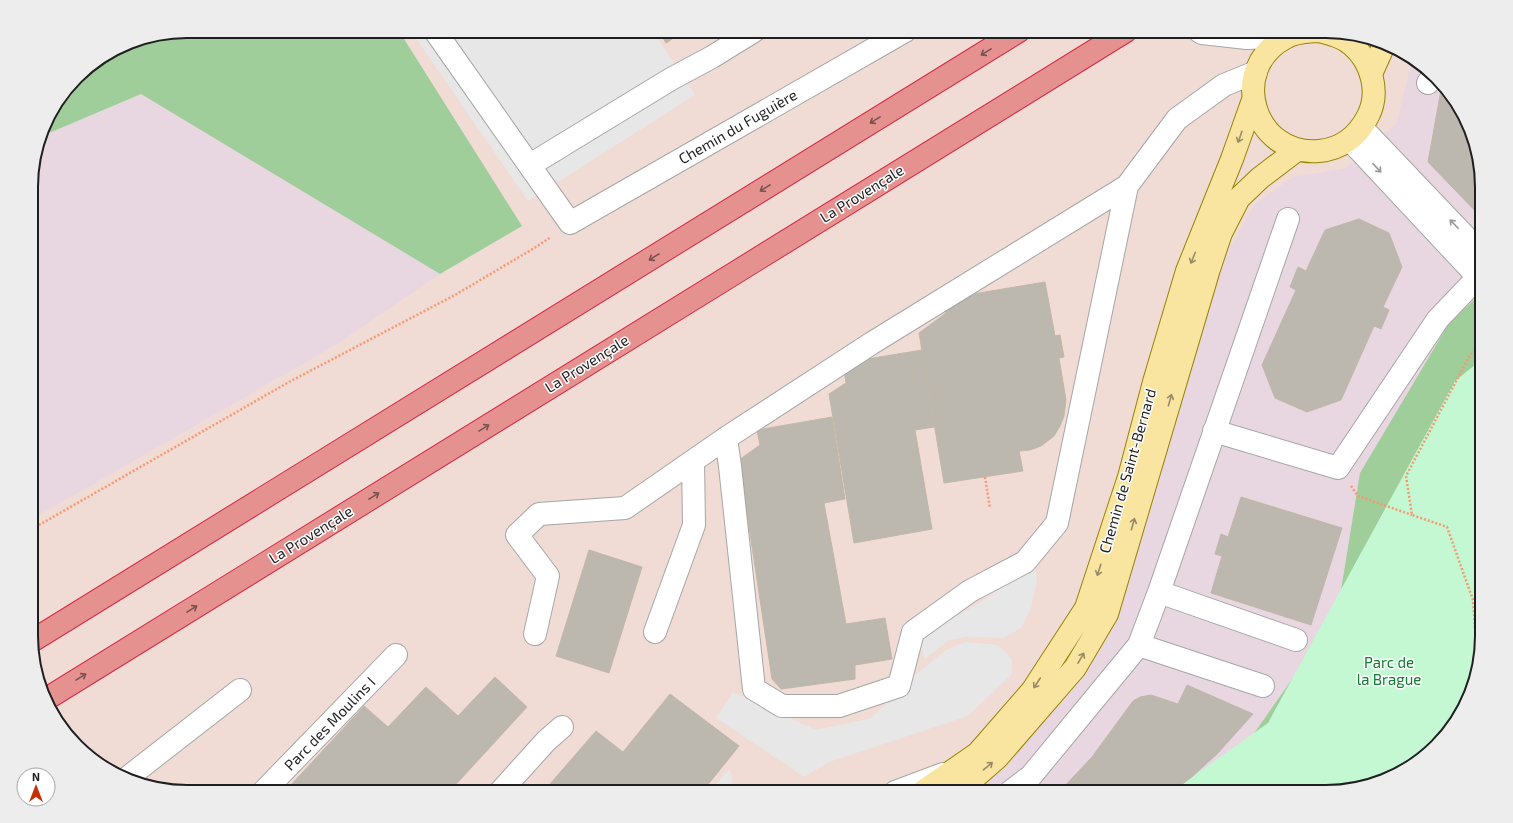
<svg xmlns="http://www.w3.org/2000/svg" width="1513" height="823" font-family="'Exo 2',sans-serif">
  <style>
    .commercial { fill: #f0dbd5 }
    .industrial { fill: #e8d7e1 }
    .forest { fill: #9fce9b }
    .park { fill: #c3f8d3 }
    .parking { fill: #e7e7e7 }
    .building { fill: #bcb7af; stroke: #c1b8a8 }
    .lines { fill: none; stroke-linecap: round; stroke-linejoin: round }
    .minor-casing { stroke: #a6a6a6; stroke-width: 24 }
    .major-casing { stroke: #968404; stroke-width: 24 }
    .highway-casing { stroke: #d62940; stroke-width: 24 }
    .path { stroke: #f6996f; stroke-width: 2.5; stroke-dasharray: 2 2; stroke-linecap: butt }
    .minor { stroke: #fff; stroke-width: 22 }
    .major { stroke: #f9e5a0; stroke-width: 22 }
    .highway { stroke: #e5918f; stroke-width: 22 }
    .oneway { stroke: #785251 }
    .oneway2 { stroke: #978c66 }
    .oneway3 { stroke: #9a9a9a }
    .labels { text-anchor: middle; stroke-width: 3; stroke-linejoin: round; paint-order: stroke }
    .street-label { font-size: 15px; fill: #1f1f1f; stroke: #fff }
    .park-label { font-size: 15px; fill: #0e7b2e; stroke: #fff }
    .rim { fill: none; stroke: #1f1f1f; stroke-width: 2 }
  </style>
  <rect width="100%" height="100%" fill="#efeee5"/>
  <path class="commercial" d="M187,31H1326L1395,47L1429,70L1481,167L1482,636L1466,705L1443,739L1412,766L1376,784L1336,792H187L118,776L84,753L57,723L32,656L31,177L47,118L84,70L128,43Z"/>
  <path class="industrial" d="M1412,59L1429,70L1456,100L1481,167V293L1448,325L1337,615L1250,739L1186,792H972L1002,769L1048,718L1097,649L1228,251L1255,204L1293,177L1346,168L1397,123Z
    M141,94L440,274L334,346L32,519L31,177L42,136Z"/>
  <path class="forest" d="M187,31H399L522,226L440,274L141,94L42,136L47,118L84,70L128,43Z
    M1481,293L1482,636L1466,705L1443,739L1412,766L1376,784L1336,792L1250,739L1337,615L1360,473L1448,325Z"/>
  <path class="park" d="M1481,360L1482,636L1466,705L1443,739L1412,766L1376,784L1336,792H1171L1268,723L1455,381Z"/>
  <path class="parking" d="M411,31H653L695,95L528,201Z
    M1036,570L1037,582L1031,608L1021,628L1004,638L965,637L949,640L925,659L919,643L933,629L978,604L1018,577Z
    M965,642L998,645L1012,659V674L968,716L829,762L804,777L716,718L733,692L816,730L871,718L914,676L946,650Z
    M729,769L732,777L733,792H710Z"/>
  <path class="building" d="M659,31H684L666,43Z
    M1445,88L1456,100L1481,167V217L1428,162L1441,90Z
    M1359,219L1389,233L1402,267L1383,307L1389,310L1381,329L1374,326L1341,400L1307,412L1275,398L1262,365L1296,290L1290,287L1298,267L1306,271L1325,230Z
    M1045,282L1055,336L1060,335L1064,357L1059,358L1066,400L1064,416L1060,426L1054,436L1041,446L1030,450L1019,451L1023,471L944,483L919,333L946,313L943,299Z
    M922,350L934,427L915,430L932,529L854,543L829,394L846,383L843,363Z
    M832,417L845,499L824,503L846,624L885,618L892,659L855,665V679L781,689L772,679L739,460L760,445L757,430Z
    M1241,497L1342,528L1311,625L1211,593L1222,556L1215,554L1221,534L1228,537Z
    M589,550L642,567L609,673L556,656Z
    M495,677L527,707L449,792H297L290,786L364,706L388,727L426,687L458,716Z
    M1187,685L1253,714L1218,753L1193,776L1172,792H1059L1092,757L1133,701L1140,697L1151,695L1178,704Z
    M670,694L739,746L702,792H543L596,731L623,752Z"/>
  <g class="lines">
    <defs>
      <path id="minor" d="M435,31L570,223L905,31
        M1199,31L1202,33L1247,38L1285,37
        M1428,83L1433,75
        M1362,128L1481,253
        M1350,140L1478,277
        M530,165L671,79L712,57L754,31
        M1214,431L1338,468L1438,319L1481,274
        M726,438L730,466L754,689L782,706H839L899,686L913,632L970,591L1025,562L1057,523L1127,186L1177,119L1224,85L1256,72
        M1159,592L1296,640
        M655,632L694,525L693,461
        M535,634L548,576L517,535L539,514L625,508L726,438L872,343L1127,186
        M1139,645L1263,686
        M127,778L240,690
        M263,792L396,655
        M500,792L546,741L562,727
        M895,792L943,774
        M1010,792L1031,776L1139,645L1159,592L1288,219"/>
      <path id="major" d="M1317,31C1306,32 1295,32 1285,38C1227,69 1254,157 1319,151C1341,149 1358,136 1368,116C1380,93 1372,62 1352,45C1343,37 1331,34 1319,31
        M1371,74L1384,45
        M922,792L978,753L1032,691L1086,608L1129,477L1154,382L1187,271L1232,159L1253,100
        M958,792L997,758L1075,668L1107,614L1209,269L1221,233L1239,198L1260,178L1297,150"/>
      <path id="highway" d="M32,641L1019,31
        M48,698L1126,31"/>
    </defs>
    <use href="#minor" class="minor-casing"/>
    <use href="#major" class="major-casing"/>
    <use href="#highway" class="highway-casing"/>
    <path class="path" d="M985,477L990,508
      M1351,486L1358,496L1412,515
      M32,529L289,382L455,295L536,247L551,237
      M1477,656L1473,600L1447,527L1412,515L1406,476L1470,355L1481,344"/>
    <use href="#minor" class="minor"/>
    <use href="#major" class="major"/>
    <use href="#highway" class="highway"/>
  </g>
  <defs><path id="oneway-shaft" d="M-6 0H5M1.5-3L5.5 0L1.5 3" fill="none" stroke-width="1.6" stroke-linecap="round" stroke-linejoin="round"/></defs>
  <g class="oneway">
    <use href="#oneway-shaft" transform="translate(986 52) rotate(148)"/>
    <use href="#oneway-shaft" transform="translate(875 120) rotate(148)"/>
    <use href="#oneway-shaft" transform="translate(765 188) rotate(148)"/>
    <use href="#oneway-shaft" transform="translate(654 257) rotate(148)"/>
    <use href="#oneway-shaft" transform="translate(484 428) rotate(-32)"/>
    <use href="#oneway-shaft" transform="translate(374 496) rotate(-32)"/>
    <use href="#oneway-shaft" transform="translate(192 609) rotate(-32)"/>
    <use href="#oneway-shaft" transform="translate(81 677) rotate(-32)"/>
  </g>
  <g class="oneway2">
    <use href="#oneway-shaft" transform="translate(1240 137) rotate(109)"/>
    <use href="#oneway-shaft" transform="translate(1193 258) rotate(112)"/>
    <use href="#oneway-shaft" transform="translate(1170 400) rotate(-74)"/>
    <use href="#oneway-shaft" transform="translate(1133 524) rotate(-74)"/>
    <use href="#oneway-shaft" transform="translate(1099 570) rotate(108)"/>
    <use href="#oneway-shaft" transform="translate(1081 658) rotate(-60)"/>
    <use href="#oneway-shaft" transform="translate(1037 683) rotate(123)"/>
    <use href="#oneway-shaft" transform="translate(988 766) rotate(-40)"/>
  </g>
  <g class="oneway3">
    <use href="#oneway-shaft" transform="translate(1377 168) rotate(47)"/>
    <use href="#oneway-shaft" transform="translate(1454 224) rotate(-134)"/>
  </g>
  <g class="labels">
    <g class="street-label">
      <text transform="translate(738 127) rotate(-30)" y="5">Chemin du Fuguière</text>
      <text transform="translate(862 194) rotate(-32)" y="5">La Provençale</text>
      <text transform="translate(587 364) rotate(-32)" y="5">La Provençale</text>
      <text transform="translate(1128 471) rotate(-74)" y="5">Chemin de Saint-Bernard</text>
      <text transform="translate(311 535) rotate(-32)" y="5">La Provençale</text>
      <text transform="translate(330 724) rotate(-46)" y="5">Parc des Moulins I</text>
    </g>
    <g class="park-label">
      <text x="1389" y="668">Parc de<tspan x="1389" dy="17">la Brague</tspan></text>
    </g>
  </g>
  <path d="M0 0H1513V823H0ZM187 38H1326A149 149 0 0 1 1475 187V636A149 149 0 0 1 1326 785H187A149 149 0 0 1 38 636V187A149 149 0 0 1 187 38Z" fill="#ededed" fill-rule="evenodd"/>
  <path class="rim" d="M187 38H1326A149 149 0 0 1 1475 187V636A149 149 0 0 1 1326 785H187A149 149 0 0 1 38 636V187A149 149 0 0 1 187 38Z"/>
  <g transform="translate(36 787)"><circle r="19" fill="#ffffff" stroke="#a5a5a5"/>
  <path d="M0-3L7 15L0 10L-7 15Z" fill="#c82e05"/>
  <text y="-6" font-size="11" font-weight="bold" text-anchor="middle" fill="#1f1f1f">N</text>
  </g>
</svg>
